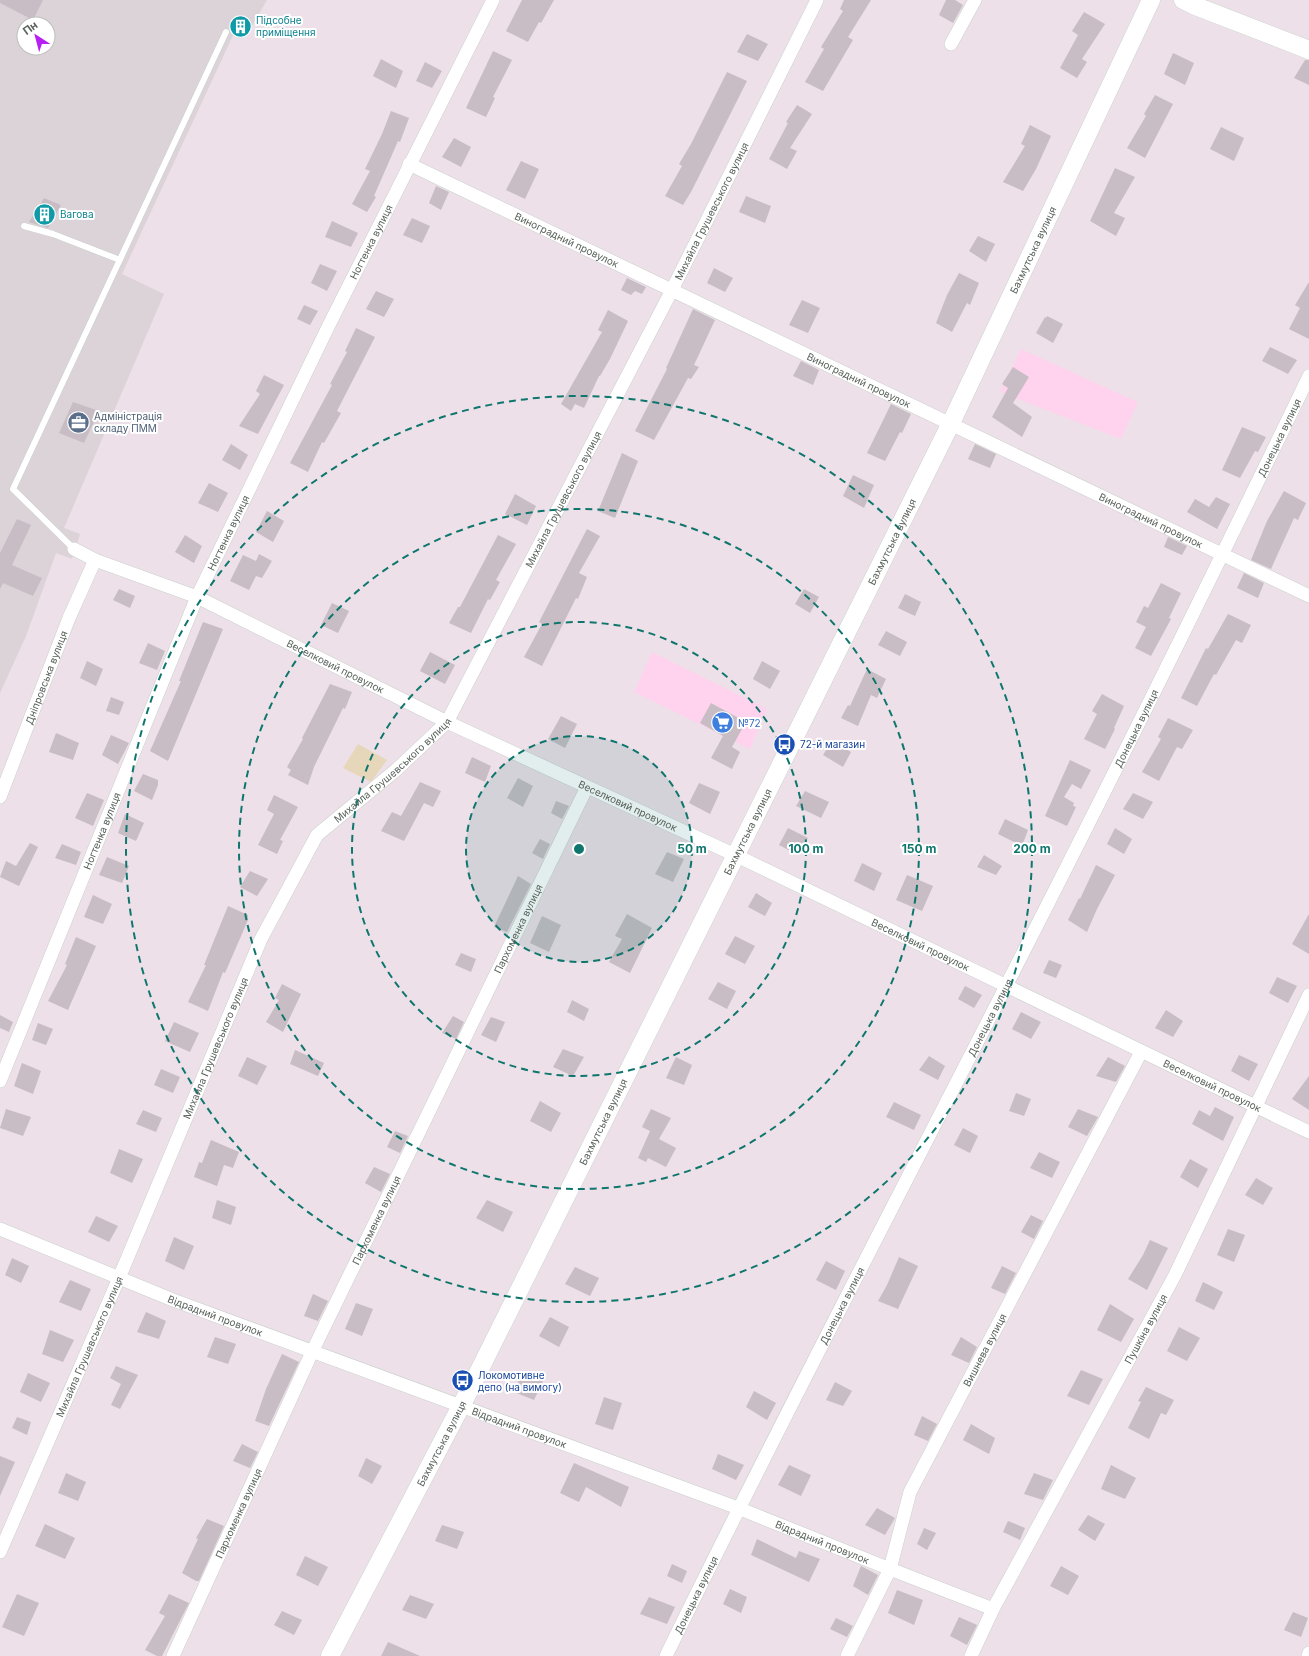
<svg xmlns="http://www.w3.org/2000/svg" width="1309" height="1656" font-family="Inter,sans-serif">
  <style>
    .commercial { fill: #ffd3ed }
    .industrial { fill: #dbd3d8; fill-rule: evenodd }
    .green { fill: #e7d7ba }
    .building { fill: #c8bdc4 }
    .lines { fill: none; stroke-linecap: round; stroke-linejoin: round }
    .lane-casing { stroke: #c9d1cc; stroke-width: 7 }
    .street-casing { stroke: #c9d1cc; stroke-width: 14 }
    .secondary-casing { stroke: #cbd5ce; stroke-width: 19 }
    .lane { stroke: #fff; stroke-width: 6 }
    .street { stroke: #fff; stroke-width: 13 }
    .secondary { stroke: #fff; stroke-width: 18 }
    .ring { fill: none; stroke: #0f766e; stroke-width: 2; stroke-dasharray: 7 5 }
    .labels { text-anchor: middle; stroke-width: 4; stroke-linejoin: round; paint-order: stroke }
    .culture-label { font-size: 10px; fill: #0d838f; stroke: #fff; text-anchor: start }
    .street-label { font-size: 10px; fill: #59625b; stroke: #fff }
    .service-label { font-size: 10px; fill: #4e5e75; stroke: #fff; text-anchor: start }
    .shop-label { font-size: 10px; fill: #366cbe; stroke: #fff; text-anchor: start }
    .transit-label { font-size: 10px; fill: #164399; stroke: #fff; text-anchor: start }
    .centre { fill: #0f766e; stroke: #fff; stroke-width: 2 }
    .ring-label { font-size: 12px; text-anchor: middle; font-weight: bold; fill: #0f766e; stroke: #fff; stroke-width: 4; stroke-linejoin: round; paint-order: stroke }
  </style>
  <rect width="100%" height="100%" fill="#ede0e8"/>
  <path class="commercial" d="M1021,349L1138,402L1121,439L1000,392Z
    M652,652L767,709L750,749L634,692Z"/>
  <path class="industrial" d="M0,0H267L248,33L236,29L122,274L164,294L64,528L80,534L72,559L56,553L26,636L0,693ZM24,24H48V48H24Z"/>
  <path class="green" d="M358,744L387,760L371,782L343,768Z"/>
  <path class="building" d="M0,0H43L33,20L0,3Z
    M522,0H554L541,23L539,22L528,42L506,31Z
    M844,0H871L848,37L853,40L823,91L805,82L824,49L821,47L843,11L840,9Z
    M946,0H955L963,5L953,23L939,15Z
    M1084,12L1105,24L1082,59L1087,62L1077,78L1060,68L1078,35L1072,31Z
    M747,34L768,44L758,61L737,52Z
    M493,51L512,60L493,97L495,98L486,117L466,108Z
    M1173,53L1194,63L1185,85L1164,74Z
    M381,59L403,71L396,88L373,76Z
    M1305,60H1309V85L1294,78Z
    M425,62L442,71L432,88L416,81Z
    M727,72L747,81L691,192L683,205L665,196L682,166L679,164L691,144Z
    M1155,95L1173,104L1145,158L1127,148L1146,116L1144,114Z
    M797,105L812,114L790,148L797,151L787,169L769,159L788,123L786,122Z
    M391,111L409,118L400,142L398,141L374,196L376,197L367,212L352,204L370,171L365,169L382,134Z
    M1030,125L1051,136L1036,169L1023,191L1003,182L1025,146L1021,144Z
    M1221,127L1244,138L1234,161L1210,149Z
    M454,138L471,147L461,167L442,157Z
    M521,161L539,169L525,199L506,190Z
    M1115,168L1135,177L1114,213L1125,218L1116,236L1090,221Z
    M436,186L449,192L441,210L429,203Z
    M746,196L771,206L765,223L739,212Z
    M44,198L61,205L48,228L29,222Z
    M412,218L430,226L422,243L403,235Z
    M332,221L358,233L351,247L325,237Z
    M978,236L995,244L986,262L969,251Z
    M320,264L337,271L327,291L311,283Z
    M714,268L733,278L725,292L707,283Z
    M959,273L979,283L970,305L967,303L952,332L936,323L947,295Z
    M627,278L646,287L642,294L635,291L631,295L621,290Z
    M1309,282V339L1289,329L1300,308L1295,305Z
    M376,291L394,299L384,317L366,309Z
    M802,300L820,308L808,333L789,325Z
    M304,305L318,311L310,325L297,319Z
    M693,309L715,320L694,365L699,367L691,379L688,378L654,440L635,431L667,369L666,368Z
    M608,310L628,321L610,359L600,376H599L584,408L575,404L571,411L561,404L602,332L598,330Z
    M1047,316L1063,324L1053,343L1036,333L1045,317L1046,318Z
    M356,328L375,337L337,411L341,413L324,443L322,442L308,472L290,463L332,385L330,384L347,352L345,351Z
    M1270,347L1297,360L1288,374L1262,361Z
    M801,361L819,370L813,385L793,376Z
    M1013,367L1029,377L1013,403L1032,417L1022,437L992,417L1008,388L1002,384Z
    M264,375L284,385L258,434L239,426L260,394L256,391Z
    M73,402L99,411L84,443L59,433Z
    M891,404L911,414L902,433L900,432L885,461L867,453Z
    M1242,427L1266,437L1258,452L1255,451L1240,478L1222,470Z
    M231,444L248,455L240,470L222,460Z
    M975,444L996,454L990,468L968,459Z
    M622,453L638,461L615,518L598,511Z
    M853,475L874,485L864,508L843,496Z
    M209,483L228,493L218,512L198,503Z
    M1284,491L1306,503L1298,520L1294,518L1271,569L1251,560L1267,521Z
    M515,494L536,506L527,525L505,514Z
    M1216,497L1230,504L1217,529L1187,512L1195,499L1209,507Z
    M267,511L284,521L273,542L256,532Z
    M17,519L31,525L12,565L42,578L33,596L3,583L0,589V553Z
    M587,529L600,536L579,573L587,577L578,599L576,598L542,666L524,657L542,624L539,622Z
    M185,535L202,546L194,563L175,552Z
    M498,535L516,544L496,580L500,582L490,600L488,599L471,633L449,623L458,607H460Z
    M1168,537L1187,546L1182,555L1164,547Z
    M259,554L272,561L262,578L256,576L249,590L230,581L243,555L256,561Z
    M1244,573L1264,583L1258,598L1237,588Z
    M1161,583L1181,593L1169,618L1171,619L1151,656L1135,648L1146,627L1136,622L1144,606L1148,608Z
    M119,589L135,596L130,608L113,600Z
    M804,589L819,597L810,613L795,604Z
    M905,594L921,602L915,616L898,608Z
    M332,603L349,611L338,633L321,625Z
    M1228,614L1251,625L1242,643L1236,640L1216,675L1214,674L1197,706L1181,698L1206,648L1208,649Z
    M203,622L223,629L168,761L150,751L181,681H179Z
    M886,631L907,642L900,656L878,645Z
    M148,643L165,651L157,670L139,663Z
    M430,652L455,665L445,684L420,671Z
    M87,661L103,669L96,686L80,678Z
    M762,661L780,671L770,689L753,679Z
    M867,669L886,679L877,698L871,695L858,726L841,718L848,705L850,706Z
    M330,684L352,692L345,709L343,708L314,767L308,785L288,775L291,770L287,767L303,739L302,738Z
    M1102,694L1124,706L1114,728L1115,729L1105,749L1084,739L1097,714L1092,711Z
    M111,697L124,702L119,715L106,711Z
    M711,703L746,722L732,747L740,752L732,769L711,758L723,736L700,723Z
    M561,716L577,724L565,748L548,739Z
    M1168,718L1193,730L1182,749L1177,747L1159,781L1142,772L1161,739L1158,737Z
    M56,733L79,743L73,760L49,752Z
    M111,735L129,743L118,764L102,755Z
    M832,741L851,752L843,767L823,755Z
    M472,757L491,766L485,782L465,773Z
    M1070,760L1091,770L1081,789L1072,784L1064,797L1074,803L1073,806L1076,807L1067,826L1045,816Z
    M143,774L158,780V785L152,800L134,791Z
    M518,778L533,786L523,807L507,798Z
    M420,782L441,791L433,807L424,803L404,841L381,831L392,812L401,816Z
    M699,783L720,792L710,814L689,803Z
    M805,791L829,802L821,818L796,806Z
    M87,793L104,800L93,826L75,818Z
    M1133,793L1153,802L1143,819L1123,809Z
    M274,795L298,807L280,840L283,841L277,854L258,845L274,814L267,810Z
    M556,801L569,806L562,819L551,813Z
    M125,814L144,823L136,841L118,833Z
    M1005,819L1028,830L1022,846L998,834Z
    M788,828L808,838L798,855L779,845Z
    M1115,828L1132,839L1124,854L1107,844Z
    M540,839L550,844L543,859L532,853Z
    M30,843L38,847L19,886L0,877L6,861L16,866Z
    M62,844L81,852L76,865L55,858Z
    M667,852L684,859L673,882L655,874Z
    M984,855L1002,866L996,875L977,867Z
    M107,857L129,866L122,883L99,875Z
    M862,863L882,873L874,891L854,881Z
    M1096,865L1115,875L1097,909L1087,932L1068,920L1079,898L1080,899Z
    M250,871L268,879L257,896L240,887Z
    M907,875L933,886L922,911L896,900Z
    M518,876L531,884L507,932L494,927Z
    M756,893L772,903L765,916L748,907Z
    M93,895L112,904L103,924L84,917Z
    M228,906L248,915V920L225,973L223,972L208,1011L188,1002L206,965H204Z
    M627,914L652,928L630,973L609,962L622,939L615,936Z
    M1309,914V954L1292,944Z
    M542,916L561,925L549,952L530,943Z
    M735,936L755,946L745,964L725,954Z
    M76,937L96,946L68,1010L48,1001L67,965L65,964Z
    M461,953L476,959L471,972L455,965Z
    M1049,960L1062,965L1056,978L1043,973Z
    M1277,977L1297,986L1288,1003L1269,993Z
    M718,982L736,991L727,1009L708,999Z
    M282,984L301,994L283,1032L266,1022L279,1000L275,998Z
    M965,986L982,995L974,1008L958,999Z
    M572,1000L589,1009L584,1021L567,1012Z
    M1166,1010L1183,1021L1173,1037L1155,1028Z
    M1021,1012L1041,1022L1031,1039L1012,1029Z
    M0,1015L13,1022L9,1032L0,1028Z
    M453,1016L464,1022L456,1039L442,1033Z
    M491,1017L505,1022L496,1042L481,1035Z
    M174,1022L199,1033L190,1052L165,1041Z
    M38,1023L53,1029L46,1045L32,1040Z
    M563,1049L584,1057L573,1076L553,1067Z
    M295,1050L324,1063L318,1076L290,1064Z
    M1239,1055L1258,1064L1249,1081L1231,1071Z
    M929,1056L945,1066L938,1080L919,1070Z
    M247,1057L267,1066L257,1085L238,1076Z
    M676,1057L692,1065L684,1085L666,1078Z
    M1108,1057L1125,1066L1116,1082L1096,1076Z
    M22,1063L41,1071L33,1094L14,1086Z
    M161,1069L180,1077L173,1093L154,1085Z
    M1309,1076V1110L1292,1099Z
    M1016,1093L1031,1099L1024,1116L1009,1111Z
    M540,1101L561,1113L551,1132L530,1121Z
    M894,1102L921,1115L914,1130L886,1117Z
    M1215,1107L1234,1117L1223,1141L1192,1124L1199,1110L1210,1116Z
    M6,1109L31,1117L23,1136L0,1128Z
    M651,1109L671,1118L659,1139L676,1148L666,1167L648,1158L646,1162L638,1158L650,1131L642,1127Z
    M1078,1109L1098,1117L1087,1136L1068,1127Z
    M143,1110L162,1118L156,1132L136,1124Z
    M963,1128L978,1136L970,1153L954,1145Z
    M395,1131L408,1136L400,1153L387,1147Z
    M211,1140L239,1152L233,1168L224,1165L217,1186L194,1177L199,1162L202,1163Z
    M119,1149L143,1159L132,1183L110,1173Z
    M1039,1152L1060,1162L1052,1178L1030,1168Z
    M1190,1159L1208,1169L1198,1188L1180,1177Z
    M374,1167L390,1174L381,1192L365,1183Z
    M1256,1178L1273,1188L1263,1205L1245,1195Z
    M217,1200L236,1207L231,1225L212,1218Z
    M487,1200L513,1212L503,1232L476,1218Z
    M1031,1215L1043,1221L1034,1239L1021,1232Z
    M96,1216L118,1226L109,1242L88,1232Z
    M1228,1229L1245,1235L1234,1262L1217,1255Z
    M174,1237L194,1246L184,1270L165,1261Z
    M1150,1240L1168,1248L1147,1290L1128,1279L1143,1255Z
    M899,1257L918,1266L898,1309L878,1301L887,1285Z
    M12,1258L29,1266L21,1283L5,1275Z
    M826,1261L845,1271L836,1290L816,1280Z
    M1002,1266L1016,1273L1005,1294L991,1288Z
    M575,1267L599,1278L590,1296L565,1284Z
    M70,1280L91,1289L81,1311L59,1302Z
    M1203,1282L1223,1292L1214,1310L1195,1301Z
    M313,1294L328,1301L318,1321L304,1316Z
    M356,1303L373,1309L362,1336L345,1329Z
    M1110,1304L1134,1319L1121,1342L1097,1330Z
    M146,1312L166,1321L159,1339L137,1332Z
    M550,1317L569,1327L559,1347L539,1336Z
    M1179,1327L1200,1338L1187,1361L1167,1351Z
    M50,1330L74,1340L63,1362L42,1354Z
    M215,1337L236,1344L228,1364L207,1357Z
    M961,1337L977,1347L969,1363L951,1355Z
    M282,1354L299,1362L269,1426L255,1421L266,1389Z
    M116,1366L138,1375L120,1409L111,1405L121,1384L110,1378Z
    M1081,1370L1103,1379L1089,1405L1067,1396Z
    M522,1372L543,1381L534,1400L514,1392Z
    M28,1373L50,1383L41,1402L20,1392Z
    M835,1382L852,1391L843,1406L826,1400Z
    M1146,1387L1174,1400L1166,1415L1161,1413L1149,1439L1128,1428L1141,1402L1138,1401Z
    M754,1391L776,1403L767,1420L746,1407Z
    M604,1397L622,1403L613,1430L595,1424Z
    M922,1416L937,1424L928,1441L914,1435Z
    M17,1417L31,1422L27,1435L12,1428Z
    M971,1424L995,1438L989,1454L963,1440Z
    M242,1444L258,1452L250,1468L233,1461Z
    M718,1454L744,1465L736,1480L712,1469Z
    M0,1456L15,1462L0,1496Z
    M366,1458L382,1466L372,1484L358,1476Z
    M574,1463L629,1487L621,1507L586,1487L579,1502L560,1493Z
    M789,1465L811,1475L801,1496L778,1485Z
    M1111,1465L1136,1478L1125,1499L1101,1489Z
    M66,1473L86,1482L78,1501L58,1493Z
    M1034,1473L1053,1480L1043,1500L1024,1494Z
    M877,1508L895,1518L885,1535L865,1525Z
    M1088,1515L1105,1524L1095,1541L1078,1530Z
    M207,1519L224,1526L199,1581H196L182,1573L198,1539L196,1538Z
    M1008,1521L1025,1528L1020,1540L1003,1532Z
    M45,1524L75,1538L65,1559L35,1546Z
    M442,1525L464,1532L457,1549L435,1541Z
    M924,1528L936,1533L927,1550L917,1544Z
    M757,1539L796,1558L799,1551L820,1559L809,1582L751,1555Z
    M305,1556L328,1567L318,1586L296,1575Z
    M672,1564L687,1571L682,1583L667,1576Z
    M861,1566L878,1575L868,1595L853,1586Z
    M1061,1566L1079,1576L1068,1595L1050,1586Z
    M730,1589L747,1597L741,1613L723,1604Z
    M897,1590L923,1600L914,1625L888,1613Z
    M17,1594L39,1603L24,1636L2,1627Z
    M169,1594L189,1603L162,1656H157L145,1650L165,1616L159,1613Z
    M410,1595L434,1604L426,1619L402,1610Z
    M649,1597L675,1607L667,1624L640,1614Z
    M282,1611L302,1620L294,1635L274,1625Z
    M1293,1612L1308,1618L1301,1637L1284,1630Z
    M959,1617L977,1625L967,1645L950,1636Z
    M836,1618L853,1626L847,1637L830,1629Z
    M388,1642L420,1656H381Z"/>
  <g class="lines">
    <defs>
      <path id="lane" d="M24,226L53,234L120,260
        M74,549L13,489L226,32"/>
      <g id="street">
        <path d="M951,44L975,0"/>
        <path id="s1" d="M409,164L1309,596"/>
        <path id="s2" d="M74,549L95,560L197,597L447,722L735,855L1309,1132"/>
        <path id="s3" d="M0,797L69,618L95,560"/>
        <path id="s4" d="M0,1081L197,597L329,325L493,0"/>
        <path id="s5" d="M0,1229L173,1300L738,1508L890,1569L993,1609"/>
        <path id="s6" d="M0,1552L119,1278L261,939L317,835L396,770L447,722L672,290L817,0"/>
        <path id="s7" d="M173,1656L313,1350L587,787"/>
        <path id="s8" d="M666,1656C775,1432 891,1211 1005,988C1109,785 1210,581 1309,376"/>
        <path id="s9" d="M847,1656L890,1569L910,1492L1141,1052"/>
        <path id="s10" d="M971,1656L993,1609L1175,1275L1309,995"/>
        <path d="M1308,1656L1309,1653"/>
      </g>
      <g id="secondary">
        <path d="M1183,0L1193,5L1309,50"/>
        <path id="s11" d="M330,1656L472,1385L951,423L1151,0"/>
      </g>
    </defs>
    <use href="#lane" class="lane-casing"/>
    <use href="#street" class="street-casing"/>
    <use href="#secondary" class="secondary-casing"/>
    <use href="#lane" class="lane"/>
    <use href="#street" class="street"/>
    <use href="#secondary" class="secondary"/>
  </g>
  <circle cx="579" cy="849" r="113" fill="#0f766e" fill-opacity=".12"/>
  <g class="ring">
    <circle cx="579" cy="849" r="113"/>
    <circle cx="579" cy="849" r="227"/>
    <circle cx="579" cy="849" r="340"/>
    <circle cx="579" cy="849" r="453"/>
  </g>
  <defs>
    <symbol id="building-disc" viewBox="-11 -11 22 22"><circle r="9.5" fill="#0f9aa8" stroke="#fff"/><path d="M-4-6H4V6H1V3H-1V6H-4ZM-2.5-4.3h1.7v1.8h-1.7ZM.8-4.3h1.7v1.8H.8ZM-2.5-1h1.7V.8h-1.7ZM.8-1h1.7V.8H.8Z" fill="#fff"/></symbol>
    <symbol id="office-disc" viewBox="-11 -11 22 22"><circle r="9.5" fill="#5c6f8a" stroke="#fff"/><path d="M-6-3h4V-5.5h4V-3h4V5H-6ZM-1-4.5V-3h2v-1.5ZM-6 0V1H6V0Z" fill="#fff"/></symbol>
    <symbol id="supermarket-disc" viewBox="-11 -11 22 22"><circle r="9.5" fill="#3f7fe0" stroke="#fff"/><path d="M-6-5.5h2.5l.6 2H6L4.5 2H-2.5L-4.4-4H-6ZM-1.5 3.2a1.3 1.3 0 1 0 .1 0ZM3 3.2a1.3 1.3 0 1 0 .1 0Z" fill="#fff"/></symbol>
    <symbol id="bus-disc" viewBox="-11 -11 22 22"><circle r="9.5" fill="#1a4fb4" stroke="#fff"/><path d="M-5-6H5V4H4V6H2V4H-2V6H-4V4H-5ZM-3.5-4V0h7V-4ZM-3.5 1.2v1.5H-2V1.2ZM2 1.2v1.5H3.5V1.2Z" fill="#fff"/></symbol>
  </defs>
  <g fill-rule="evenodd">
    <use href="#building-disc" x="228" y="14" width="25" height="25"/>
    <use href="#building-disc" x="32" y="202" width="25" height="25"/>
    <use href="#office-disc" x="66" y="410" width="25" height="25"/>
    <use href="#supermarket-disc" x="710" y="710" width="25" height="25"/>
    <use href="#bus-disc" x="772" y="732" width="25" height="25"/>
    <use href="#bus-disc" x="450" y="1368" width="25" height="25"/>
  </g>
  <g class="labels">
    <g class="culture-label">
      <text x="256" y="24">Підсобне<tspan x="256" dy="12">приміщення</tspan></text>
      <text x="60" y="218">Вагова</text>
    </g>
    <g class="street-label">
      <text dy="4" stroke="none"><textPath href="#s6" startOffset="1532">Михайла Грушевського вулиця</textPath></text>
      <text dy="4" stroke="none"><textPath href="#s1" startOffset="175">Виноградний провулок</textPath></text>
      <text dy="4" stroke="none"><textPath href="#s4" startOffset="918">Ногтенка вулиця</textPath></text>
      <text dy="4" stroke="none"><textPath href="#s11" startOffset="1572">Бахмутська вулиця</textPath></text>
      <text dy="4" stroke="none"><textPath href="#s1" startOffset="499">Виноградний провулок</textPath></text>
      <text dy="4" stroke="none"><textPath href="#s8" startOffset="1364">Донецька вулиця</textPath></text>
      <text dy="4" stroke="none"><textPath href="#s6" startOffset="1208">Михайла Грушевського вулиця</textPath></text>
      <text dy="4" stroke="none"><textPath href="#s1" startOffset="823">Виноградний провулок</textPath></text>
      <text dy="4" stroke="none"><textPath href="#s4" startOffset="594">Ногтенка вулиця</textPath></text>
      <text dy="4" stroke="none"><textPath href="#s11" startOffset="1248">Бахмутська вулиця</textPath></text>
      <text dy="4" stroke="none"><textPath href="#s2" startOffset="287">Веселковий провулок</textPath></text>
      <text dy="4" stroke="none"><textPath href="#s3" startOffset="128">Дніпровська вулиця</textPath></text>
      <text dy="4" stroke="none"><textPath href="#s8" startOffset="1040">Донецька вулиця</textPath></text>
      <text dy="4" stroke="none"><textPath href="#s6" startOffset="884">Михайла Грушевського вулиця</textPath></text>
      <text dy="4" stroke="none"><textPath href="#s2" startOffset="611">Веселковий провулок</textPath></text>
      <text dy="4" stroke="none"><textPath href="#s4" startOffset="270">Ногтенка вулиця</textPath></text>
      <text dy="4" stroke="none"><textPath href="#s11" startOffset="924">Бахмутська вулиця</textPath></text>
      <text dy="4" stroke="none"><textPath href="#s7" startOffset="805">Пархоменка вулиця</textPath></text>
      <text dy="4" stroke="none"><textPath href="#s2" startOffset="935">Веселковий провулок</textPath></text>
      <text dy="4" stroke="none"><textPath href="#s8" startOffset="716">Донецька вулиця</textPath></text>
      <text dy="4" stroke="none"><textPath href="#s6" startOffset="548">Михайла Грушевського вулиця</textPath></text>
      <text dy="4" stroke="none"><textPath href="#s2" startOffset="1259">Веселковий провулок</textPath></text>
      <text dy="4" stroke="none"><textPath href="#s11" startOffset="600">Бахмутська вулиця</textPath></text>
      <text dy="4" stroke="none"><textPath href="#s7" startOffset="481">Пархоменка вулиця</textPath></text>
      <text dy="4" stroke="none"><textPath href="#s8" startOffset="392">Донецька вулиця</textPath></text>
      <text dy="4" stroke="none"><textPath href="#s5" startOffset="232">Відрадний провулок</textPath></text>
      <text dy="4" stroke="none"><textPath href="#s10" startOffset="371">Пушкіна вулиця</textPath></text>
      <text dy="4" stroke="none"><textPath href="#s6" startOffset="224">Михайла Грушевського вулиця</textPath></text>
      <text dy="4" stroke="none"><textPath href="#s9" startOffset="337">Вишнева вулиця</textPath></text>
      <text dy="4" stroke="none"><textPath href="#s5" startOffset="556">Відрадний провулок</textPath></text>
      <text dy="4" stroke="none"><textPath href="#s11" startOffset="240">Бахмутська вулиця</textPath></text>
      <text dy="4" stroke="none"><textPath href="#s7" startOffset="157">Пархоменка вулиця</textPath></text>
      <text dy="4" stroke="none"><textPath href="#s5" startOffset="880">Відрадний провулок</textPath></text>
      <text dy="4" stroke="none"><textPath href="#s8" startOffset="68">Донецька вулиця</textPath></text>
    </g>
    <g class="service-label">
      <text x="94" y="420">Адміністрація<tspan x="94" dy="12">складу ПММ</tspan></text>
    </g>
    <g class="shop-label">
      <text x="738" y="727">№72</text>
    </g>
    <g class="transit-label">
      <text x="800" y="748">72-й магазин</text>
      <text x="478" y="1379">Локомотивне<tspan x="478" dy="12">депо (на вимогу)</tspan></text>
    </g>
  </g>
  <circle cx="579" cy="849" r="6" class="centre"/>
  <g class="ring-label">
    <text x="692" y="853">50 m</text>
    <text x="806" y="853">100 m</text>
    <text x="919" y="853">150 m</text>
    <text x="1032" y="853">200 m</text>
  </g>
  <g transform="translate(36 36) rotate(324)"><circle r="19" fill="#ffffff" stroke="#bdc0bd"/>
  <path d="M0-3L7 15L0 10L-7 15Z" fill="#b720f3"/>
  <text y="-6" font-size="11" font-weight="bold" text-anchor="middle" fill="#59625b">Пн</text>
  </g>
</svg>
